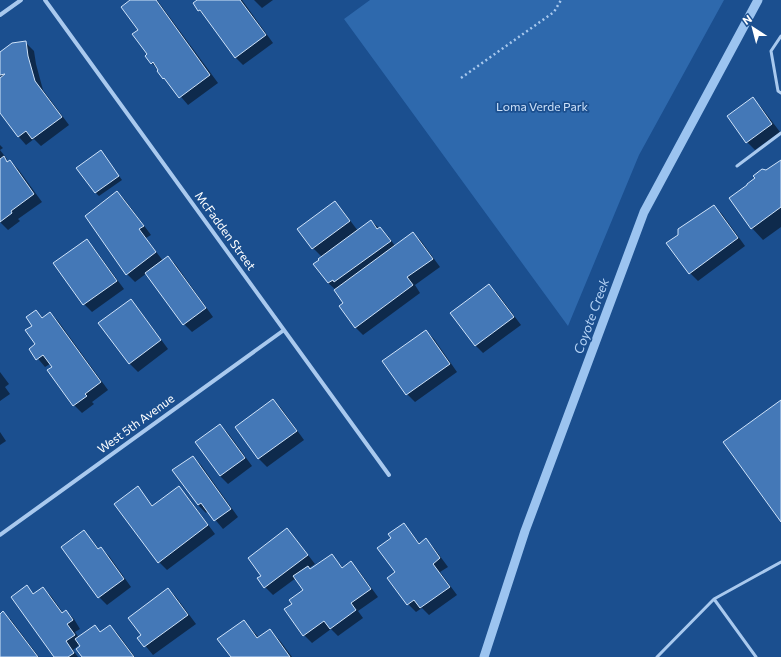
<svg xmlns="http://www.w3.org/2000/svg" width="781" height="657" font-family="Commissioner,sans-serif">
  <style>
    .green { fill: #2e69ad }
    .shadow { fill: #0007 }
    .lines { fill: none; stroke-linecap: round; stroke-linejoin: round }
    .stream { stroke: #9cc4f0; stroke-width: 9 }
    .building { fill: #4478b7; stroke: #cfe3fa }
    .path { stroke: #a9c9ee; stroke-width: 2.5; stroke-dasharray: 2 3; stroke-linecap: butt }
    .lane { stroke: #a9c9ee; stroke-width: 3 }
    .street { stroke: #a9c9ee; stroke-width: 4 }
    .labels { text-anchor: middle; stroke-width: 3.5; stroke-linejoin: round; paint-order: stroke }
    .park-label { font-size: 12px; fill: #cfe3fa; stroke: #1b4f8f }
    .street-label { font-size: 12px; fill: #fff; stroke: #1b4f8f }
    .water-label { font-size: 13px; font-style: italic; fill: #b5d3f5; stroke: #1b4f8f }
  </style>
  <rect width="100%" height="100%" fill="#1b4f8f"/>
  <path class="green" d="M370,0H724L639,155L568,326L344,19Z"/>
  <path class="shadow" d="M132,0H157L218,83L188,105L152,63L139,30Z
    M199,0H242L273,43L243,65L235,57L207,18L199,10Z
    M254,0H273L262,8Z
    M26,43L34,51L36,64L43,90L69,125L41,146L34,139L26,145L19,137L0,112V80L2,78L0,75V53Z
    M753,99L761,107L780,132L755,150L747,142Z
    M0,145L3,148L0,150L7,159L6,160L8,162L10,161L18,169L42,202L18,219L20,221L8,230L0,222Z
    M104,155L122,180L99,196L96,193Z
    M781,161V227L763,240L752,228Z
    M117,192L125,200L151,235L146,238L163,261L168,257L176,265L213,317L192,332L184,324L147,273L135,282L127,274Z
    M335,203L343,211L358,231L371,221L388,236L395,246L413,233L421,241L440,267L415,285L420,293L363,335L355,327L345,303L336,290L328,283L320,260L322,257L313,248Z
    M714,206L722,214L745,246L698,281L690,273Z
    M86,240L94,248L124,289L92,312L84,304Z
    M489,285L497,293L521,325L483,353L475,345Z
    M131,300L138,308L168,349L138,372L130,364L100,323Z
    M36,311L43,318L50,313L58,321L108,390L92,402L94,404L82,413L74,405L49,371L53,367L50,364L45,367L30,349L36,345L33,326Z
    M426,331L434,339L457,372L415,402L407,394Z
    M0,372L9,384L5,387L10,394L0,401Z
    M273,400L281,408L304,440L267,467L259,459L236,427Z
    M220,425L228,433L252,466L228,484L220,476Z
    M0,432L6,441L0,445Z
    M193,457L201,465L238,517L223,529L208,511L206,513L198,505Z
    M137,488L153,506L179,488L187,496L215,534L167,570L159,562Z
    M404,524L420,544L426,540L434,548L448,567L440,572L457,595L429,615L422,608L416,612L408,604L396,572L392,538Z
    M287,530L295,538L315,564L309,568L311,570L332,555L343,568L351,563L359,571L378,597L358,611L363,618L338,636L331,629L312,643L304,635L293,604L304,590L296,578L273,595L265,587L262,576Z
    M84,531L99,549L101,548L109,556L131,587L107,605L99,597Z
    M27,587L34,594L43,588L51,596L63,613L66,611L74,619L80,629L75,632L79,638L95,626L101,633L110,626L118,634L135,657H83L80,644L73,650L78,657H55Z
    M168,589L176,597L196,624L153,655L139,638L142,635Z
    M3,612L11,620L39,657H0V615Z
    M244,621L259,638L270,630L281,642L292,657H232Z"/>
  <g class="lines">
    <path class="stream" d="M484,657L525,531L644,212L758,0"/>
  </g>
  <path class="building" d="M130,0H156L210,75L179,98L164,78L163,79L157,71L158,70L153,62L151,64L145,56L147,54L132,34L138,30L121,7Z
    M197,0H240L266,35L235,58L200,10L198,11L193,3Z
    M26,41L28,56L35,81L62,117L32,139L26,131L18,137L0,113V78L5,74L0,75V52L12,43Z
    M753,97L772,124L746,143L727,116Z
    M101,150L119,176L95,193L76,168Z
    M4,156L7,162L10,160L34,194L11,211L12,213L0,222V159Z
    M781,160V207L751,229L729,198L747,185V184L755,178L753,176L762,169L766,170Z
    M117,191L144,226L139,229L156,252L126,275L85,216Z
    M335,201L350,221L312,249L297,229Z
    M714,205L738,238L689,274L666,243L678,235V229Z
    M371,220L377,229L380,227L391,241L334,282L333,280L328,283L313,264L319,260L318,259Z
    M413,232L433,259L407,277L413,285L355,328L339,306L343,303L334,290Z
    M87,239L117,281L83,305L53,263Z
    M168,256L206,308L183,325L145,273Z
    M489,284L514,317L475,346L450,313Z
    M131,299L161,340L129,364L98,323Z
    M36,310L42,318L50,312L101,382L85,394L87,396L73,406L47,370L52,367L43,355L36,360L29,349L35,344L25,330L32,326L26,317Z
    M426,330L450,364L406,395L382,361Z
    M273,399L297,431L258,459L235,427Z
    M781,400V522L723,442Z
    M220,424L245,458L220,476L195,442Z
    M193,456L231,509L214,521L201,503L198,505L172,470Z
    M138,486L152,506L179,486L208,525L158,563L114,504Z
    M404,523L419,544L426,538L440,558L433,564L450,587L420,608L414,600L407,605L387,578L395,572L377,548L391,538L388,534Z
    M287,528L308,555L264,588L257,578L261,576L248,558Z
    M84,530L98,549L101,547L124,579L98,598L61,547Z
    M332,554L342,568L351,561L371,589L351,603L356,610L330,629L324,621L303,636L284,609L292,604L289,600L303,590L293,576L308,566L310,569Z
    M27,585L33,594L43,587L62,613L66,610L73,620L67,624L75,635L66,641L74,653L68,657H54L11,597Z
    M168,588L188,615L144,647L137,638L141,635L128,618Z
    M3,611L38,657H0V614Z
    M244,620L257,638L270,629L290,657H231L217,639Z
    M95,625L100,632L110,625L134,657H82L76,649L80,646L75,639Z"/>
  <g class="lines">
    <path class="path" d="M461,78L554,12L561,0"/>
    <path class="lane" d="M781,36L771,51L778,91L781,93
      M737,166L781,133
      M714,599L781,562
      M657,657L714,599L756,657"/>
    <path class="street" d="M45,0L389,475
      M0,15L21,0
      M0,535L284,330"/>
  </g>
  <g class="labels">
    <g class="park-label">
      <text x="542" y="111">Loma Verde Park</text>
    </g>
    <g class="street-label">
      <text transform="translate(225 231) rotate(54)" y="4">McFadden Street</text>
      <text transform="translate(136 424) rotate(-36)" y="4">West 5th Avenue</text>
    </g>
    <g class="water-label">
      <text transform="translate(591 316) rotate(-70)" y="5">Coyote Creek</text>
    </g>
  </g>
  <g transform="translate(753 28) rotate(324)" stroke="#1b4f8f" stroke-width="3" paint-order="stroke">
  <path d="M0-3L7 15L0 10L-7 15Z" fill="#ffffff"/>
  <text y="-6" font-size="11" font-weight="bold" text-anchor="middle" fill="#ffffff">N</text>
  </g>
</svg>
